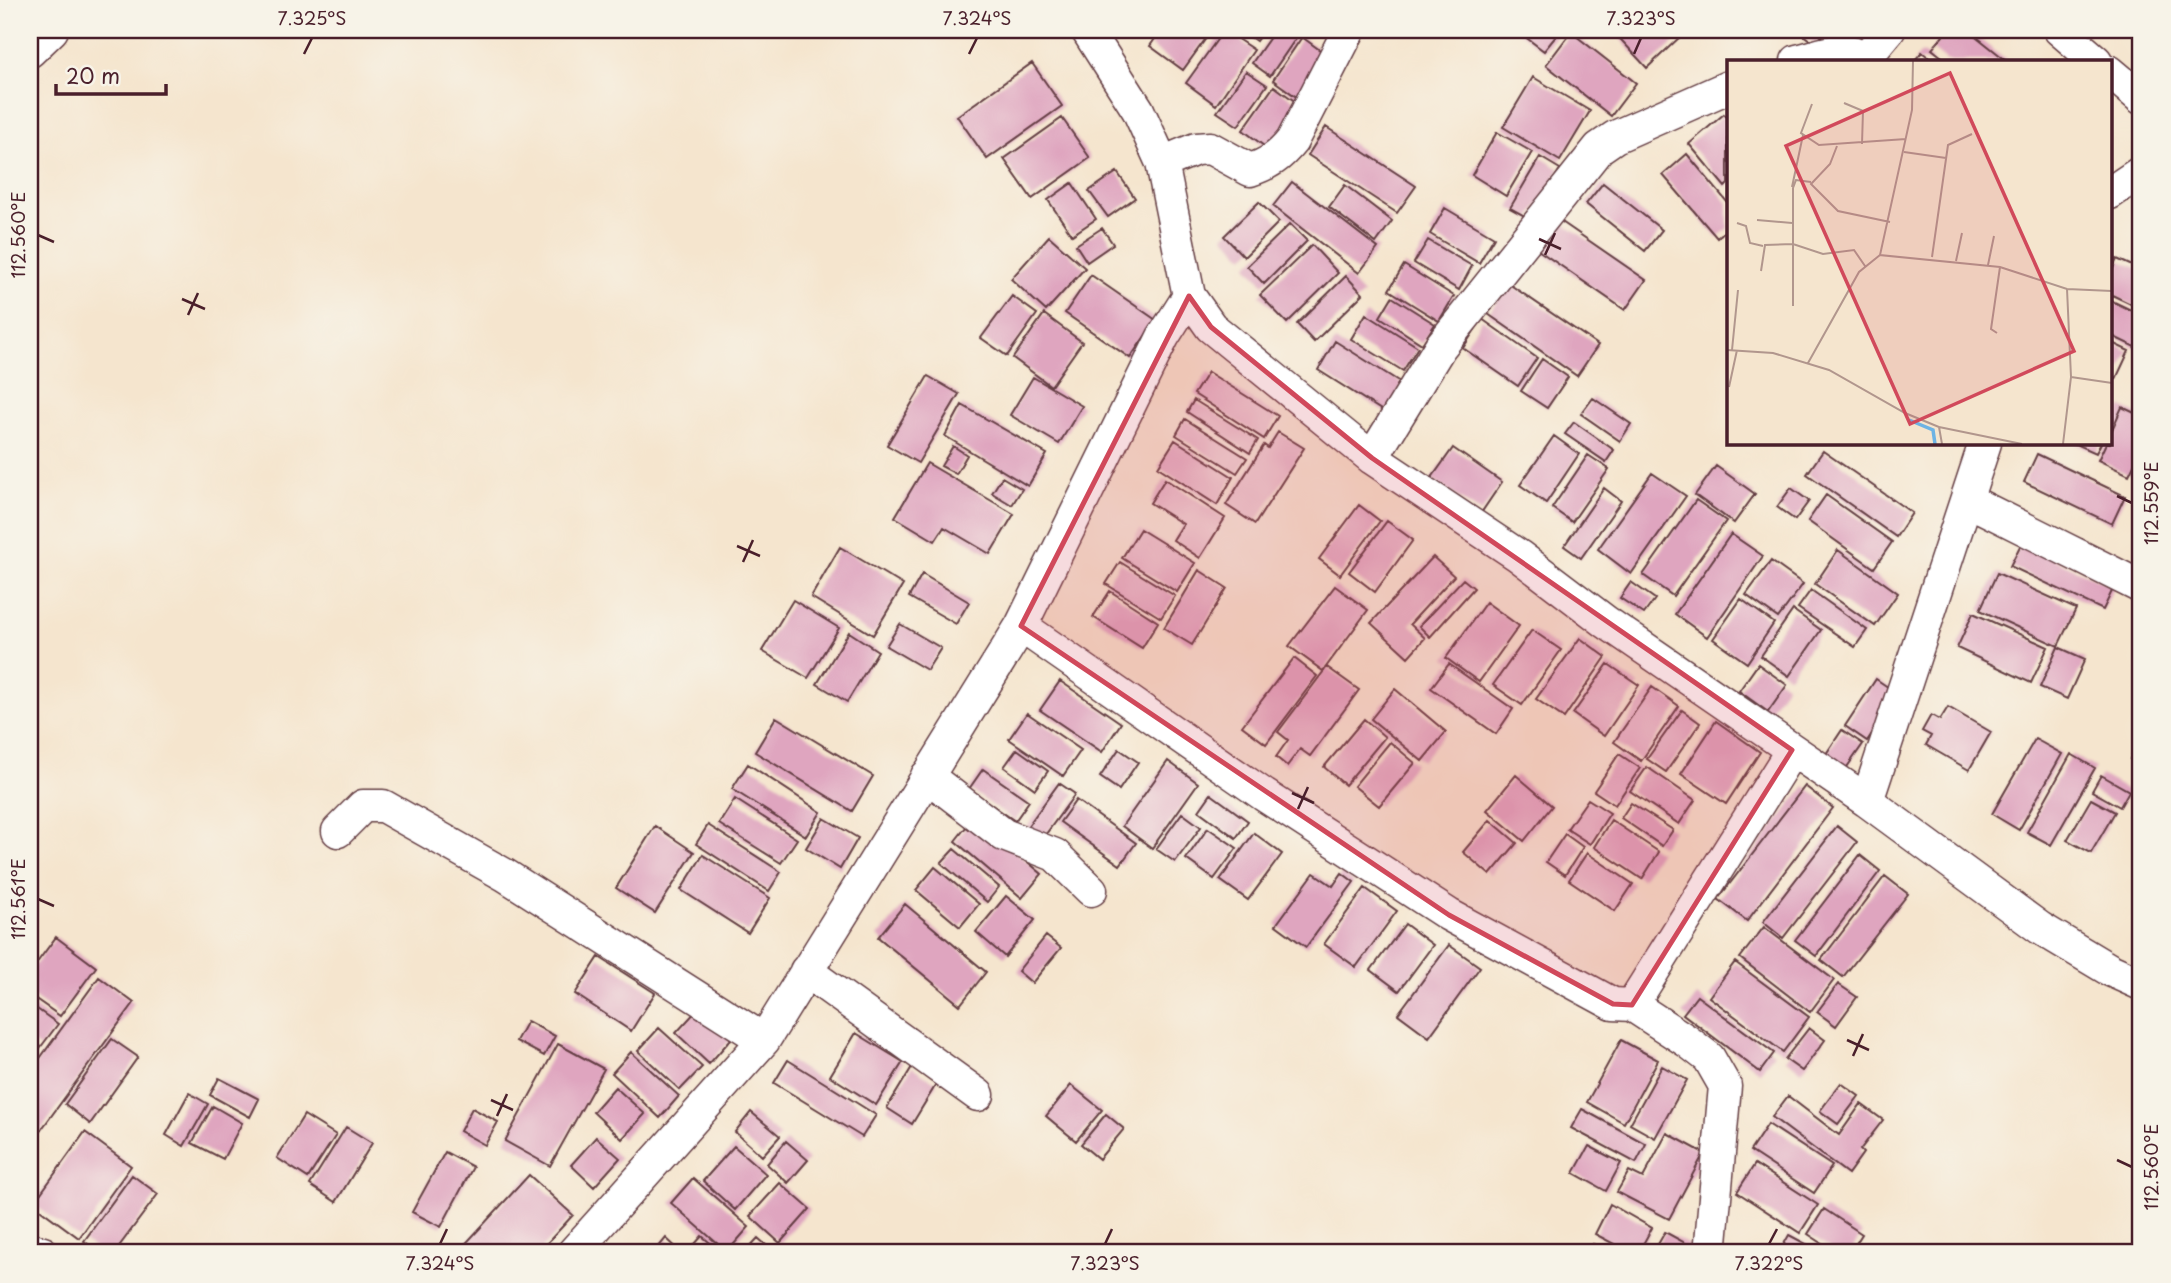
<svg xmlns="http://www.w3.org/2000/svg" width="2171" height="1283" font-family="'Playpen Sans',sans-serif">
  <style>
    .building { fill: #dfa5bf }
    .lines { fill: none; stroke-linecap: round; stroke-linejoin: round }
    .minor-casing { stroke: #643d43; stroke-width: 35 }
    .minor { stroke: #fff; stroke-width: 32 }
    .marked { fill: #d1495b; fill-opacity: 0.2; stroke: #d1495b; stroke-width: 5; stroke-linejoin: round }
    .ticks { fill: none; stroke: #4a1f2b; stroke-width: 2.5 }
    .inset-river { fill: none; stroke: #6db3e4; stroke-width: 3.5 }
    .inset-road { fill: none; stroke: #b1968d; stroke-width: 2 }
    .view { fill: #d1495b; fill-opacity: 0.15; stroke: #d1495b; stroke-width: 3.5 }
    .inset-edge { fill: none; stroke: #4a1f2b; stroke-width: 3.5 }
    .neatline { fill: none; stroke: #4a1f2b; stroke-width: 2.5 }
    .ticks-label { font-size: 18px; text-anchor: middle; fill: #4a1f2b }
  </style>
  <rect width="100%" height="100%" fill="#f7f3e8"/>
  <filter id="ink" filterUnits="userSpaceOnUse"><feTurbulence type="fractalNoise" baseFrequency=".0143" numOctaves="2"/><feDisplacementMap in="SourceGraphic" scale="14" xChannelSelector="R" yChannelSelector="G"/><feConvolveMatrix kernelMatrix="1 2 1 2 8 2 1 2 1" color-interpolation-filters="sRGB"/></filter>
  <filter id="wash" filterUnits="userSpaceOnUse"><feTurbulence type="fractalNoise" baseFrequency=".00686" numOctaves="4" result="noise"/><feDisplacementMap in="SourceGraphic" scale="28" xChannelSelector="R" yChannelSelector="G"/><feGaussianBlur stdDeviation="1.57" result="paint"/><feColorMatrix in="noise" values="0 0 0 0 0 0 0 0 0 0 0 0 0 0 0 0 0 1.4 0 .05"/><feComposite in="paint" operator="in"/></filter>
  <g filter="url(#wash)">
    <rect width="100%" height="100%" fill="#f5e5ce"/>
    <g id="blocks">
      <path class="building" d="M1161,30H1212L1183,70L1150,46Z
        M1224,30L1254,50L1216,105L1186,83Z
        M1241,30H1264L1256,41Z
        M1275,30H1291L1298,35L1270,76L1252,63Z
        M1516,30H1561L1544,51Z
        M1612,30H1676L1681,36L1647,68Z
        M1797,30H1826L1815,44Z
        M1948,30H1968L2007,61H1947L1932,49Z
        M1571,32L1636,83L1611,116L1546,65Z
        M1302,37L1328,56L1298,98L1273,80Z
        M1922,52L1933,61H1914Z
        M1032,63L1062,106L987,159L957,116Z
        M1246,71L1267,85L1238,126L1217,112Z
        M1533,77L1590,111L1560,161L1503,127Z
        M1274,86L1300,105L1268,149L1243,130Z
        M1724,114L1728,119V184L1725,187L1689,144Z
        M1062,118L1090,158L1032,199L1004,159Z
        M1326,127L1416,186L1397,213L1308,155Z
        M1497,132L1532,152L1506,196L1472,175Z
        M1687,154L1728,203V228L1717,238L1663,175Z
        M1540,157L1560,169L1530,219L1510,208Z
        M1117,172L1135,198L1108,217L1089,191Z
        M1292,182L1378,248L1359,273L1273,206Z
        M1072,183L1096,219L1072,235L1048,200Z
        M1603,183L1662,230L1645,251L1586,204Z
        M1345,185L1392,221L1376,243L1329,207Z
        M1259,202L1279,222L1244,257L1224,236Z
        M1445,208L1494,237L1479,263L1430,234Z
        M1559,220L1646,280L1625,310L1538,250Z
        M1290,224L1307,241L1264,284L1247,266Z
        M1102,228L1113,244L1087,262L1076,245Z
        M1049,236L1085,268L1046,311L1011,279Z
        M1428,240L1472,266L1459,290L1414,263Z
        M1312,245L1338,273L1287,323L1260,295Z
        M2117,259L2141,270V309L2110,294V275Z
        M1404,265L1454,296L1439,321L1389,290Z
        M1091,275L1156,320L1130,358L1065,313Z
        M1346,276L1363,294L1314,342L1297,324Z
        M1509,284L1598,345L1577,376L1488,314Z
        M1012,296L1037,314L1007,356L981,338Z
        M1392,297L1435,324L1422,344L1380,317Z
        M2110,300L2141,315V350L2110,335Z
        M1044,314L1082,342L1051,386L1013,358Z
        M1366,314L1418,347L1403,371L1351,339Z
        M1482,319L1537,358L1518,386L1463,348Z
        M1335,341L1403,384L1386,413L1318,370Z
        M2110,342L2129,351L2116,379L2110,376Z
        M1542,359L1568,377L1547,408L1521,391Z
        M1208,372L1278,416L1264,439L1194,394Z
        M928,376L959,394L918,463L887,445Z
        M1033,377L1082,406L1059,444L1010,415Z
        M1593,398L1631,424L1620,441L1581,414Z
        M1194,400L1258,440L1250,453L1187,412Z
        M962,405L1047,454L1028,486L945,436Z
        M2122,407L2141,416V450L2129,475L2098,460L2106,443H2110V434Z
        M1185,419L1247,458L1237,473L1176,435Z
        M1574,422L1614,450L1606,462L1565,434Z
        M1278,432L1304,448L1255,524L1226,505L1264,445L1268,448Z
        M1554,436L1579,454L1546,503L1520,485Z
        M1175,440L1233,477L1217,505L1158,467Z
        M2074,443H2101L2096,453Z
        M953,446L967,455L956,474L941,466Z
        M1453,448L1502,482L1481,513L1431,479Z
        M1823,451L1912,513L1896,537L1807,474Z
        M2037,454L2125,496L2112,524L2024,482Z
        M1588,455L1609,469L1572,522L1552,508Z
        M927,463L1014,514L990,554L944,527L935,541L895,517Z
        M1716,466L1755,494L1734,523L1695,495Z
        M1652,473L1686,496L1631,574L1598,549Z
        M1002,477L1022,489L1012,505L992,493Z
        M1165,479L1225,518L1200,558L1173,540L1183,524L1150,503Z
        M1604,488L1621,501L1581,558L1564,546Z
        M1791,488L1809,501L1795,520L1777,507Z
        M1826,495L1892,542L1874,568L1808,521Z
        M1696,500L1726,521L1673,596L1643,575Z
        M1359,505L1380,521L1340,575L1319,559Z
        M1387,521L1413,540L1375,592L1349,572Z
        M1140,529L1195,563L1177,592L1122,558Z
        M1731,534L1763,556L1707,637L1675,614Z
        M2021,544L2114,587L2103,610L2010,566Z
        M840,547L903,585L873,635L811,597Z
        M1838,550L1898,593L1875,626L1815,584Z
        M1433,557L1454,576L1410,624L1425,638L1408,657L1371,623Z
        M1771,561L1803,584L1778,618L1746,595Z
        M1120,562L1175,596L1161,618L1106,584Z
        M1199,570L1227,588L1192,645L1164,628Z
        M1997,573L2076,609L2058,646L1980,610Z
        M922,574L969,602L956,624L909,597Z
        M1463,579L1474,588L1430,637L1419,626Z
        M1631,582L1655,599L1644,614L1620,598Z
        M1335,586L1368,610L1323,671L1289,646Z
        M1811,590L1867,630L1855,647L1798,608Z
        M1110,591L1158,622L1142,648L1093,617Z
        M1741,599L1774,623L1747,663L1713,639Z
        M793,600L839,628L808,678L762,651Z
        M1486,602L1519,626L1479,682L1446,658Z
        M1793,610L1821,630L1789,676L1761,656Z
        M1973,613L2048,647L2031,683L1957,648Z
        M900,624L941,648L927,670L886,646Z
        M1532,630L1561,650L1522,705L1493,685Z
        M849,632L878,651L847,702L817,684Z
        M1580,638L1606,657L1564,718L1536,699Z
        M2058,647L2085,659L2067,699L2040,687Z
        M1294,658L1317,676L1266,744L1242,726Z
        M1449,664L1513,709L1496,734L1431,688Z
        M1608,664L1639,685L1604,736L1573,714Z
        M1758,664L1787,685L1768,712L1739,691Z
        M1327,667L1359,690L1310,756L1300,749L1287,766L1276,757L1288,740L1278,732Z
        M1876,679L1898,694L1867,741L1845,726Z
        M1060,681L1121,723L1102,752L1040,710Z
        M1652,687L1679,706L1641,761L1614,742Z
        M1395,689L1446,732L1422,761L1371,719Z
        M1948,707L1991,732L1969,770L1926,745L1931,736L1922,731L1931,715L1940,720Z
        M1682,710L1700,723L1666,772L1647,759Z
        M1027,713L1081,750L1063,776L1009,739Z
        M776,717L873,776L852,811L755,752Z
        M1364,719L1385,737L1345,785L1324,767Z
        M1716,721L1760,752L1726,804L1681,774Z
        M1842,730L1863,744L1845,770L1824,757Z
        M2035,739L2062,754L2019,830L1992,814Z
        M2141,740V766L2130,759Z
        M1390,742L1415,763L1379,806L1354,786Z
        M1017,749L1048,771L1035,789L1004,767Z
        M1119,749L1138,762L1119,790L1100,777Z
        M1619,754L1640,768L1615,805L1594,791Z
        M2071,754L2095,768L2051,845L2027,832Z
        M1168,761L1198,783L1152,848L1122,826Z
        M748,764L821,812L806,836L732,789Z
        M1647,767L1695,800L1679,824L1630,791Z
        M983,769L1029,801L1015,821L969,789Z
        M1516,775L1552,806L1524,841L1487,810Z
        M2101,775L2129,791L2120,807L2092,791Z
        M1059,783L1075,794L1043,838L1027,827Z
        M1805,786L1833,808L1747,921L1718,899Z
        M1211,794L1248,821L1236,838L1199,811Z
        M735,799L797,839L781,863L719,824Z
        M1588,799L1610,813L1590,844L1567,829Z
        M2091,799L2115,812L2091,853L2067,840Z
        M1076,800L1136,843L1120,865L1060,822Z
        M1631,803L1673,830L1662,846L1621,818Z
        M1182,813L1201,827L1175,862L1156,849Z
        M974,817L1042,874L1022,898L955,841Z
        M824,818L858,838L840,869L806,848Z
        M1490,820L1517,843L1490,875L1463,852Z
        M1611,820L1659,852L1642,879L1594,847Z
        M708,825L781,872L769,891L696,844Z
        M655,826L694,852L655,913L616,888Z
        M1837,826L1857,842L1783,938L1763,922Z
        M1208,828L1237,848L1214,879L1186,859Z
        M1254,833L1282,854L1248,900L1220,880Z
        M1565,834L1583,847L1565,875L1546,862Z
        M954,849L999,887L987,902L941,863Z
        M1587,853L1633,884L1615,911L1569,880Z
        M703,855L770,898L748,933L681,890Z
        M1860,855L1880,871L1816,956L1795,940Z
        M935,867L979,904L960,927L916,890Z
        M1314,873L1333,886L1342,873L1354,882L1306,947L1276,925Z
        M1885,876L1908,894L1843,977L1821,960Z
        M1365,888L1397,911L1356,967L1324,944Z
        M1006,896L1035,920L1005,957L976,932Z
        M905,904L986,972L960,1005L878,937Z
        M1405,924L1433,945L1399,991L1371,970Z
        M1764,927L1834,980L1810,1012L1740,958Z
        M1046,936L1061,948L1032,983L1018,971Z
        M56,937L96,967L60,1016L30,995V972Z
        M1449,945L1480,967L1429,1037L1398,1014Z
        M599,957L655,993L631,1031L575,994Z
        M1735,962L1809,1017L1783,1052L1709,997Z
        M99,977L134,1003L30,1145V1072Z
        M1838,984L1857,997L1836,1026L1817,1012Z
        M1697,996L1774,1053L1760,1072L1683,1014Z
        M30,1004L58,1024L40,1048L30,1041Z
        M698,1009L731,1039L709,1064L676,1033Z
        M527,1021L555,1036L544,1056L516,1041Z
        M659,1028L702,1067L680,1090L638,1051Z
        M1809,1028L1825,1040L1802,1071L1785,1059Z
        M856,1033L903,1062L876,1105L830,1076Z
        M112,1039L138,1057L90,1124L65,1104Z
        M1621,1040L1658,1060L1624,1123L1587,1102Z
        M558,1044L604,1069L550,1166L505,1141Z
        M631,1052L679,1096L660,1118L612,1073Z
        M788,1060L876,1115L862,1137L774,1083Z
        M1662,1066L1687,1080L1655,1138L1630,1124Z
        M912,1067L937,1083L912,1124L887,1108Z
        M219,1078L259,1099L250,1117L210,1095Z
        M1841,1083L1859,1096L1838,1124L1820,1111Z
        M1071,1085L1102,1110L1076,1141L1046,1116Z
        M615,1087L645,1114L622,1139L593,1112Z
        M189,1093L208,1104L184,1146L166,1135Z
        M1788,1096L1839,1135L1861,1104L1883,1120L1860,1150L1863,1153L1848,1174L1772,1117Z
        M213,1106L242,1123L223,1159L192,1143Z
        M472,1108L498,1122L485,1145L460,1131Z
        M1582,1109L1646,1144L1636,1163L1571,1128Z
        M751,1112L780,1136L762,1156L735,1132Z
        M1106,1114L1124,1129L1099,1159L1081,1144Z
        M304,1115L336,1135L308,1178L277,1158Z
        M1768,1124L1832,1166L1814,1193L1750,1151Z
        M346,1127L372,1143L336,1202L310,1185Z
        M85,1132L131,1166L79,1238L33,1204Z
        M1667,1133L1704,1153L1669,1219L1617,1192L1629,1171L1643,1178Z
        M596,1137L620,1158L594,1187L571,1165Z
        M786,1141L808,1160L788,1183L767,1164Z
        M734,1146L766,1174L735,1210L703,1181Z
        M1589,1146L1621,1163L1606,1191L1574,1173Z
        M445,1152L473,1167L441,1227L412,1212Z
        M1755,1164L1818,1205L1800,1233L1737,1192Z
        M132,1175L158,1194L114,1253H100L84,1241Z
        M529,1175L573,1215L538,1253H457Z
        M693,1178L749,1227L727,1252L671,1203Z
        M780,1183L810,1209L780,1243L750,1216Z
        M1610,1204L1652,1228L1638,1253H1631L1595,1234Z
        M1824,1209L1862,1234L1850,1253H1837L1808,1234Z
        M1665,1232L1689,1245L1684,1253H1653Z
        M1789,1235L1823,1253H1779Z
        M702,1236L722,1253H687Z
        M666,1238L682,1253H662L657,1249Z
        M758,1238L775,1253H744Z
        M1593,1244L1611,1253H1588Z"/>
    </g>
  </g>
  <g filter="url(#ink)">
    <use href="#blocks" fill-opacity="0" stroke="#643d43" stroke-width="2"/>
    <g class="lines">
      <defs>
        <path id="minor" d="M1087,30L1138,110L1162,163L1189,296
          M2060,30L2096,61
          M30,51L52,30
          M1797,61C1817,57 1851,40 1863,61
          M1863,61L1889,30
          M2110,72L2141,98
          M1162,163L1196,149L1210,148L1250,170C1269,164 1280,156 1292,141L1349,30
          M2110,193L2141,172
          M1372,458L1440,347L1599,148L1615,137L1728,87
          M1967,500L2141,587
          M1021,626L1264,795L1449,915L1613,1004L1632,1005L1687,1041L1709,1058L1725,1086L1711,1242
          M927,776L1004,835L1055,855L1091,890
          M1867,801L1985,443
          M338,831L363,806H383L505,875L764,1040
          M806,971L978,1095
          M1632,1005L1792,750
          M30,1249L43,1253
          M573,1253L764,1040L1021,626L1163,337L1189,296L1211,327L1372,458L1519,556L1606,622L1867,801L2040,928L2110,970L2141,984"/>
      </defs>
      <use href="#minor" class="minor-casing"/>
      <use href="#minor" class="minor"/>
    </g>
  </g>
  <path class="marked" d="M1189,296L1211,327L1372,458L1792,750L1632,1005L1613,1004L1449,915L1021,626Z"/>
  <path class="ticks" d="M304,54L312,38M969,54L977,38M1634,54L1641,38M38,235L54,242M1539,239L1561,249M1545,255L1555,233M182,299L205,309M188,315L198,293M2117,496L2132,503M737,546L760,556M743,562L753,540M1292,793L1314,803M1298,809L1308,787M38,899L54,906M1847,1040L1869,1050M1853,1056L1863,1034M491,1100L513,1110M497,1116L507,1094M2117,1160L2132,1167M440,1244L447,1229M1105,1244L1112,1229M1769,1244L1777,1229"/>
  <g transform="translate(1727 60)">
    <rect width="385" height="385" fill="#f5e5ce"/>
    <path class="inset-river" d="M182,360L206,370L208,384"/>
    <path class="inset-road" d="M186,1L185,50L153,195L273,207L340,229L385,231M117,43L136,51L135,84M85,44L74,73L92,85L179,79M110,86L103,104L84,124L111,151L163,162M177,92L219,98M65,127L76,75M30,160L65,163M10,163L19,166L23,183L36,186M205,197L221,85L245,74M229,201L235,173M261,205L267,176M34,211L38,185L66,184L96,194L127,190L138,206M66,246V128L69,120L84,122M270,273L264,269L273,207M0,290L46,293L102,310L178,353L212,367L215,384M5,290L11,230M81,303L132,212L153,195M344,317L385,323M2,327L10,290M212,367L295,384M336,384L344,317L340,229"/>
    <path class="view" d="M223,13L347,291L183,364L59,86Z"/>
    <rect width="385" height="385" class="inset-edge"/>
  </g>
  <rect width="2171" height="1283" fill="none" stroke="#f7f3e8" stroke-width="77"/>
  <path d="M56 84v10h110v-10" fill="none" stroke="#4a1f2b" stroke-width="3.5"/>
  <text x="66" y="84" font-size="21" fill="#4a1f2b" stroke="#f7f3e8" stroke-width="5" paint-order="stroke">20 m</text>
  <rect x="38" y="38" width="2094" height="1206" class="neatline"/>
  <g class="ticks-label">
    <text x="312" y="25">7.325°S</text>
    <text x="977" y="25">7.324°S</text>
    <text x="1641" y="25">7.323°S</text>
    <text transform="translate(19 235) rotate(-90)" y="6">112.560°E</text>
    <text transform="translate(2152 503) rotate(-90)" y="6">112.559°E</text>
    <text transform="translate(19 899) rotate(-90)" y="6">112.561°E</text>
    <text transform="translate(2152 1167) rotate(-90)" y="6">112.560°E</text>
    <text x="440" y="1270">7.324°S</text>
    <text x="1105" y="1270">7.323°S</text>
    <text x="1769" y="1270">7.322°S</text>
  </g>
</svg>
